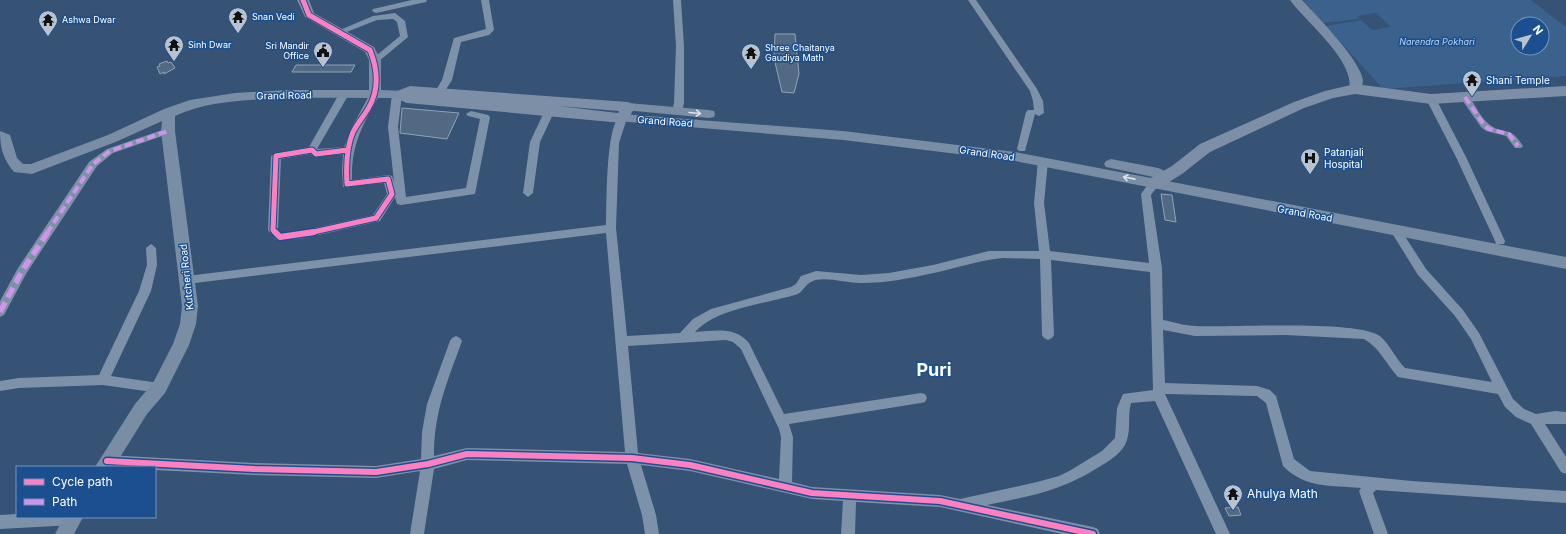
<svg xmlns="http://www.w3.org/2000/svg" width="1566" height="534" font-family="Inter,sans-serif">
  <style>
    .water { fill: #3b618d; fill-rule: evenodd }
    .building { fill: #526984; stroke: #92a2b6 }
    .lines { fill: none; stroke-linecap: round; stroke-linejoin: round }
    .street { fill: #7d92a8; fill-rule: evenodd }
    .secondary { fill: #798da4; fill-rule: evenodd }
    .primary { fill: #7d8ea7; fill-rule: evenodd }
    .quiet-far1 { stroke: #d193ec; stroke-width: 4; stroke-dasharray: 8 4; stroke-linecap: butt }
    .quiet { stroke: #d193ec; stroke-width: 5.5; stroke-dasharray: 11 5.5; stroke-linecap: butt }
    .cycleway-far1-casing { stroke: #1b4f8f; stroke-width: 7 }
    .cycleway-casing { stroke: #1b4f8f; stroke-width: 9 }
    .cycleway-far1 { stroke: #ff80c0; stroke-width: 5 }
    .cycleway { stroke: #ff80c0; stroke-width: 6 }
    .oneway { stroke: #dee2e8 }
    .labels { text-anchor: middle; stroke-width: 3; stroke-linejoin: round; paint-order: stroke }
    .far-poi-label { font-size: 9px; fill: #fff; stroke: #1b4f8f; text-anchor: start }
    .far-water-label { font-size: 9px; font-style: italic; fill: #b5d3f5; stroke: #1b4f8f }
    .poi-label { font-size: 10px; fill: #fff; stroke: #1b4f8f; text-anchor: start }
    .street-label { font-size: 10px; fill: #fff; stroke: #1b4f8f }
    .near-poi-label { font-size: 12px; fill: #fff; stroke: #1b4f8f; text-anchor: start }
    .town-label { font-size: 18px; font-weight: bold; fill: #fff; stroke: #1b4f8f }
  </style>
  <rect width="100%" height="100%" fill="#365274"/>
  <path class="water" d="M1303,0H1531L1566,27V76L1383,89L1326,26L1361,20L1372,30L1391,27L1376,13L1357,16L1360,19L1323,23ZM1518,24H1542V48H1518Z"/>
  <path class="building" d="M775,34H795L799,74L794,93L782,92L774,58Z
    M167,61L168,63L171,62L175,68L164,74V72L160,74L157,67L160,66L159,64Z
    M296,65H355L351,72H292Z
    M402,108L459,113L447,139L400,133Z
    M1161,194L1172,195L1176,222L1165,220Z
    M1238,507L1241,515L1229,516L1225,508Z"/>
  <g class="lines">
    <path class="street" d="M412,0H427L426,2L376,13L372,11L373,9Z
      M481,0H489L494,30L489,35L461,42L452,80L443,94H437L435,92L442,80L454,38L486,29Z
      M673,0H681L684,46V103L682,111L677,114L672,111L674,103L676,46Z
      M968,0H976L1037,89L1043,101L1044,113L1039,116L1035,114L1025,151H1019L1017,149L1026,112L1028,110H1034L1033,101L1030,91Z
      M395,13L405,21L408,37L378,62H372L371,60L400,36L397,22L393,19L377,20L339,35L335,32L373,16Z
      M344,91L349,94L317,149L344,147L352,127L370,94L372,92H378L380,94C363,124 351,144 352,180L388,175L392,176L394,182L388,127L392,94L394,92H400L402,94L398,127L406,197L466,188L480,119L468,116L466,114L471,111L488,115L490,117L475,194L401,205L397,204L395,197L380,221L301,239L276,240L268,230L271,156L276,153L309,147L339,94ZM310,154L316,157L343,154L342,170L343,187L384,183L387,194L373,215L301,231L282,233L278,229L281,159Z
      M1465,94L1468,95C1475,104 1481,119 1490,125C1505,136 1509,124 1523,146L1521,148H1515L1506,136L1486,131L1481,127L1460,97Z
      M1431,96L1436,99L1466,157L1505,241L1504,244H1496L1495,241L1456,157L1426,99Z
      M550,107L555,110L540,142L533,193L528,197L523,193L530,142L545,110Z
      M622,115L627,118L619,143L616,228L627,336L680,333L693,319L711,309L791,287L796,284L801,276L816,271L861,275L889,273L933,265L989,251H1039L1034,203L1038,161L1043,158L1048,161L1044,203L1050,251L1149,263L1141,194L1151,180H1159L1160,183L1151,195L1162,268L1163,320C1174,322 1185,326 1196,326C1229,328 1362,319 1381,337C1390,345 1396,359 1405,368L1492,382L1471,339L1455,316L1418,275L1390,230L1395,226L1399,227L1426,269L1463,310L1479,333L1513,399L1524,409L1536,414L1555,411L1566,412V424H1545L1566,457V474L1561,472L1531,424L1516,417L1505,407L1498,394L1398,377C1386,364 1379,347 1364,339L1285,335L1195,336L1163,330L1165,383L1257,386L1270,390L1276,396L1294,459L1310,471L1412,481L1566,491V503L1376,490L1373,493L1388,534H1374L1359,491L1361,488C1331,485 1306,489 1283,466L1266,403L1257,396L1165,394L1230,534H1216L1155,401L1131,403C1127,417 1132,431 1125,445C1119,455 1109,461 1099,467C1061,491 1031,496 987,505L1093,527L1098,529L1100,534H1062L940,507L856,502L855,534H841L843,501L812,499L690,471L641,465L656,515L659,534H645L642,515L627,464L467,460L434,469L424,534H410L420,471L376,478L254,475L155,470V467H107L102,465L100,461L102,457L107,455L254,463L376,466L421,459L422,432L427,404L450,341L452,338L456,336L460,338L462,341C447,383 434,411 434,456L467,448L625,452L606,233L187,284L183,283L181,280L183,277L187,276L606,225C607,207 605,120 622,115ZM1003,258L1040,259L1042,335L1044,338L1048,340L1052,338L1054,335L1051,260L1150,272L1153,390L1123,394L1117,408L1115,438L1102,451L1071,470L1059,476L1037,482L960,499L940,495L812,487L792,482L793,437L789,424L921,403L925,402L927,398L925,394L921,393L784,414L749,343C735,326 715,331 695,332C718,307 767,304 798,294C803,291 806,284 811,282C822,275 849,284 862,283C886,283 911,278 934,273C957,268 980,260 1003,258ZM726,340L733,342L741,349L779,429L781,437L779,479L690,459L638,453L628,346Z
      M168,128L171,129L173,131L171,133L113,153L97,166L26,274L4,315L0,317V301L18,268L89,162L107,149Z
      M151,244L156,248L157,265L151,291L111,376L159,383L163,384L165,388L163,392L159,393L103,385L19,388L0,391V381L19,378L99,375L139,291L147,265L146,248Z
      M17,514V517L80,518L78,523L73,525L0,529V515Z"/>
    <path class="secondary" d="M297,0H309L314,13L374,47L381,60V90L406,91L408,94L406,97L402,98C356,98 310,97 265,99C234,101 203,103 175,116V131L198,306L196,324L189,345L165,393L147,414L114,467H95L135,404L153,383L173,344L180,324L182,306L161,131L162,121L118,141L37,172L32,174L14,172C3,159 0,148 0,131L10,135L17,158L23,164H31L108,135L164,109L190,100L235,93L288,90H369V60L365,52L305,17Z
      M1290,0H1302C1317,16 1360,60 1363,80C1363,84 1361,89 1359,92H1351L1349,89C1356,62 1305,21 1290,0Z
      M628,103L709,110L714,111L715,114L714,117L709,118L624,110L622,107L624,104Z
      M622,114L843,131L1015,152L1566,257V269L1015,161L843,140L617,121L616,118L617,115Z
      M1111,159L1158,168L1163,170L1165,173L1163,176L1158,178L1106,167L1104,164L1106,161Z
      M64,517H83L74,534H55Z"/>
    <path class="primary" d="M1355,84L1431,94L1566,86V96L1431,104L1355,94L1333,98L1304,108L1210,152L1182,174L1161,187L1155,189L1149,187L1147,183L1149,179L1172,166L1200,144L1294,102L1325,91Z
      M410,86L628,102L633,104L635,107L627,121L622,123L407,103L402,101L395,94L397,91ZM558,106L619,111L618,113Z"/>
    <path class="quiet-far1" d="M1465,97L1484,125L1489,129L1509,134L1518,146
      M47,233L93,164L110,151L168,131"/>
    <path class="quiet" d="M0,312L22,271L48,232"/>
    <defs>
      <path id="cycleway-far1" d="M303,0L309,15L370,50C378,70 379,91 368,109C363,117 357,124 353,132C346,148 346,167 347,184L388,179L392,194L376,218L309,233
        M276,233L273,230L276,156L312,150L316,154L348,150"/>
      <path id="cycleway" d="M275,232L280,237L314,232
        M107,461L254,469L376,472L428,464L467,454L632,458L690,465L812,493L940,501L1093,534"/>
    </defs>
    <use href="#cycleway-far1" class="cycleway-far1-casing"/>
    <use href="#cycleway" class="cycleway-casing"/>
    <use href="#cycleway-far1" class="cycleway-far1"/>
    <use href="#cycleway" class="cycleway"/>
  </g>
  <defs><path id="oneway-shaft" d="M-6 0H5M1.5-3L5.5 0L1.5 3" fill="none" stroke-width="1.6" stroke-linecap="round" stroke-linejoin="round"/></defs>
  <g class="oneway">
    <use href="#oneway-shaft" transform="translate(695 113) rotate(5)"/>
    <use href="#oneway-shaft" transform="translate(1129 178) rotate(-169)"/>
  </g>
  <defs>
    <symbol id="temple-pin" viewBox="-11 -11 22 30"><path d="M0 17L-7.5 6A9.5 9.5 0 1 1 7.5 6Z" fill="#b9c2ce" stroke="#1b4f8f"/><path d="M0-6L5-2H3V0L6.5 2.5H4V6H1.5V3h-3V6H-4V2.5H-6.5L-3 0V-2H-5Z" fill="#111"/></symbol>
    <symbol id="civic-pin" viewBox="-11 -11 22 30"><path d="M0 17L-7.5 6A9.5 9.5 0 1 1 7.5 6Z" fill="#b9c2ce" stroke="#1b4f8f"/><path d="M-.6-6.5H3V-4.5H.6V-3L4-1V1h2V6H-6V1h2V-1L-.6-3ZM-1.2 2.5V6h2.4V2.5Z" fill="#111"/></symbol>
    <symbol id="hospital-pin" viewBox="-11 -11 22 30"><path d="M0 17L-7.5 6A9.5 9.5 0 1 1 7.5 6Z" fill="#b9c2ce" stroke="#1b4f8f"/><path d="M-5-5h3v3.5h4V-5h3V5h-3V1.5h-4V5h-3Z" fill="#111"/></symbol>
  </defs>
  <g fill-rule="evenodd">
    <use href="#temple-pin" x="227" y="6" width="22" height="30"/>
    <use href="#temple-pin" x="37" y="9" width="22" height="30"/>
    <use href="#temple-pin" x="163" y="34" width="22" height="30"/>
    <use href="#civic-pin" x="312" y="40" width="22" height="30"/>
    <use href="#temple-pin" x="740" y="42" width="22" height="30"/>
    <use href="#temple-pin" x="1461" y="69" width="22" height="30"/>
    <use href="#hospital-pin" x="1299" y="147" width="22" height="30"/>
    <use href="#temple-pin" x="1222" y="483" width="22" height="30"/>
  </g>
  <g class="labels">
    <g class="far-poi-label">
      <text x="252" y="20">Snan Vedi</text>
      <text x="62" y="23">Ashwa Dwar</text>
      <text x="188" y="48">Sinh Dwar</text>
      <text x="309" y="49" text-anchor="end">Sri Mandir<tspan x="309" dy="10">Office</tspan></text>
      <text x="765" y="51">Shree Chaitanya<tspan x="765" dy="10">Gaudiya Math</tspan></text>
    </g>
    <g class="far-water-label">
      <text x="1437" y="45">Narendra Pokhari</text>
    </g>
    <g class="poi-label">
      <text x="1486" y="84">Shani Temple</text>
      <text x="1324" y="156">Patanjali<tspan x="1324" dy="12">Hospital</tspan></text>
    </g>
    <g class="street-label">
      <text transform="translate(284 95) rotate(-1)" y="4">Grand Road</text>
      <text transform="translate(665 121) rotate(4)" y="4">Grand Road</text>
      <text transform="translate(987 153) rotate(8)" y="4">Grand Road</text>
      <text transform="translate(1305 213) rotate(10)" y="4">Grand Road</text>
      <text transform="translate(186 277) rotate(-96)" y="4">Kutcheri Road</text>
    </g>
    <g class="near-poi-label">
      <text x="1247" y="498">Ahulya Math</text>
    </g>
    <g class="town-label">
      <text x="934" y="376">Puri</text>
    </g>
  </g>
  <rect x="16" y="466" width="140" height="52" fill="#1b4f8f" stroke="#7695bc"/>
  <rect x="24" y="479" width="20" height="6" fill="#ff80c0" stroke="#7695bc"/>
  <text x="52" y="486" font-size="12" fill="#ffffff">Cycle path</text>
  <rect x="24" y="499" width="20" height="6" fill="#d193ec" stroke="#7695bc"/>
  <text x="52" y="506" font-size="12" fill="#ffffff">Path</text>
  <g transform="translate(1530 36) rotate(53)"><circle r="19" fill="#1b4f8f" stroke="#7695bc"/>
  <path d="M0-3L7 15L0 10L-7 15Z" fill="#b9c2ce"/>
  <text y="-6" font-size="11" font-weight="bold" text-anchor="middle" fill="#ffffff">N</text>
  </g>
</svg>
